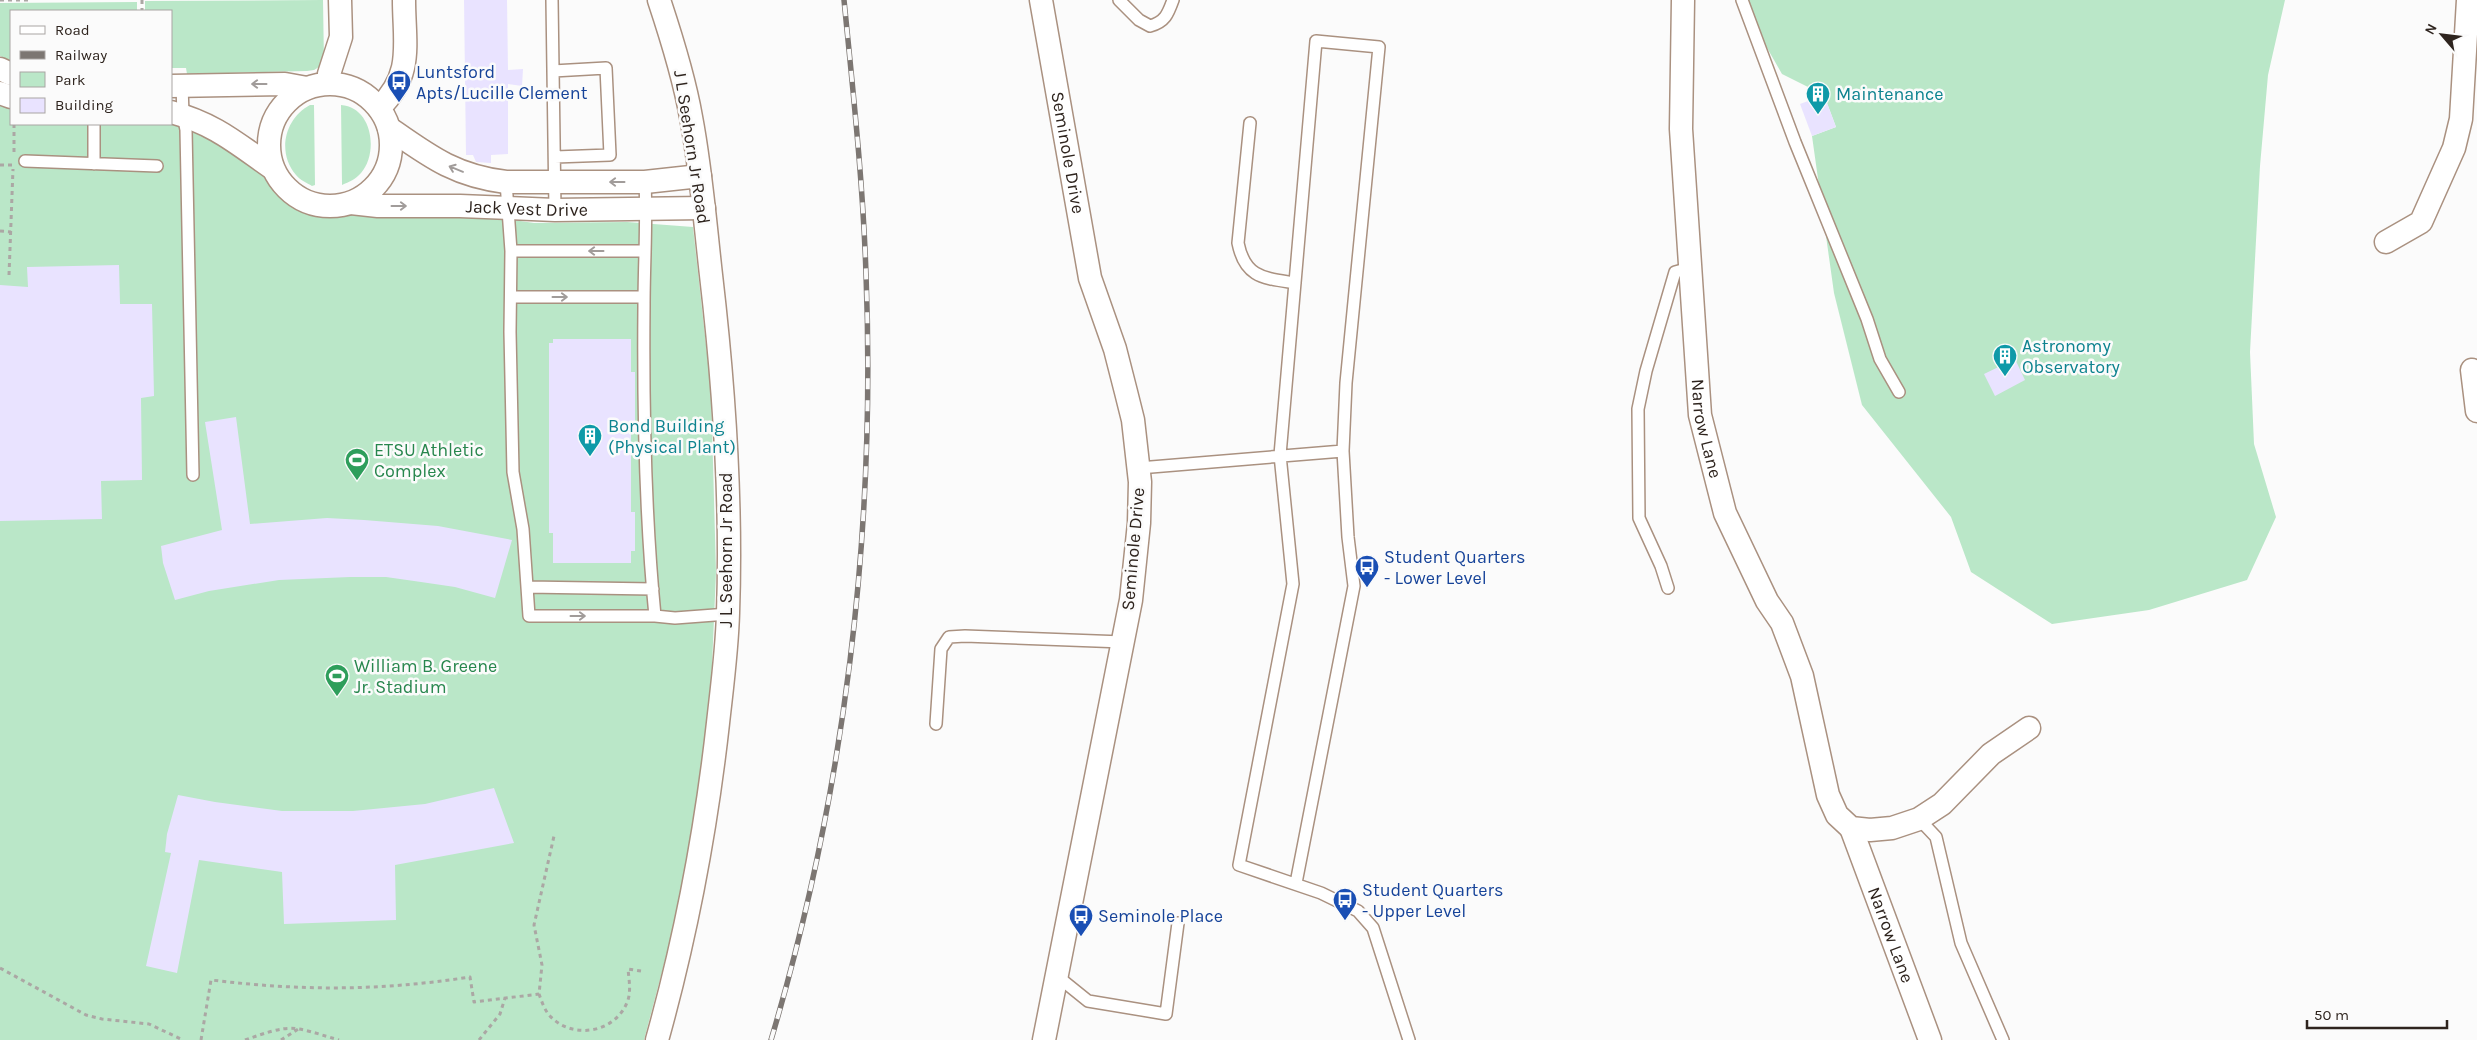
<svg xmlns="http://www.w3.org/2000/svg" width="2477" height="1040" font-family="Karla,sans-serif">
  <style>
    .green { fill: #bae7c8 }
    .building { fill: #e9e3ff }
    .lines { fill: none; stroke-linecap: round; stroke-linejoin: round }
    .lane-casing { stroke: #aa9180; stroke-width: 14 }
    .street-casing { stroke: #aa9180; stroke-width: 25 }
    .path { stroke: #aba7a4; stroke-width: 3; stroke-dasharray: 4 4; stroke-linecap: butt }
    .lane { stroke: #fff; stroke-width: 11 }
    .street { stroke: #fff; stroke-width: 22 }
    .rail-casing { stroke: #7c7672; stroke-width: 5.5 }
    .rail { stroke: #fbfbfb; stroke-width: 4; stroke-dasharray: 11; stroke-linecap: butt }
    .oneway { stroke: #a19c9a }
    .labels { text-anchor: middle; stroke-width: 5; stroke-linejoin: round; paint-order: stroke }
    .transit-label { font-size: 18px; fill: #164399; stroke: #fbfbfb; text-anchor: start }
    .culture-label { font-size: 18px; fill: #0d838f; stroke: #fbfbfb; text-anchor: start }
    .street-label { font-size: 18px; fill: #2e241e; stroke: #fbfbfb }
    .leisure-label { font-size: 18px; fill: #27864d; stroke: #fbfbfb; text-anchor: start }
  </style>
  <rect width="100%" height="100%" fill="#fbfbfb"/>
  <path class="green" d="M323,0L324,64L314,70L307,71L187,74L186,68H171V11H145V1Z
    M1749,0H2285L2268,75L2260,166L2250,352L2254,444L2276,517L2247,580L2149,610L2052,624L1971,572L1951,517L1862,405L1834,293L1812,136L1836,127L1824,95L1782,74L1754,25Z
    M137,2V11H11V61L0,56V3Z
    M0,100L11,104V124H171L213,133L257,165L275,187L295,205L317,212H459L534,223L627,222L693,227L711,390L716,572L711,689L697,801L688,858L668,949L644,1040H0Z
    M310,105H314L315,185L312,186C307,183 300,180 296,175C277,153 284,119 310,105Z
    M341,105C372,107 379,152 361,173C356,179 349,182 342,185Z"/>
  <path class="building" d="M464,0H507L508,70L523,69L522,86L508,84V154L491,155V163L476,162L473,155H466Z
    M1824,95L1836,127L1812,136L1800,104Z
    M119,265L120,304H152L154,396L141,398L142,480L101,481L102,519L0,521V285L28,287L27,267Z
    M553,339H631V372H635V426H631V512H635V551H631V563H553V533H549V343H553Z
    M2015,359L2025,380L1995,396L1984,374Z
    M236,417L250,524L327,518L364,520L438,526L512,540L495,598L455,587L421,582L386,577H350L279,580L209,591L175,600L163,563L161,546L222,530L205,422Z
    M494,788L514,843L395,865L396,920L284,924L282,872L199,860L177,973L146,966L171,853L165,852L167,834L178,795L215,802L282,811H353L425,804Z"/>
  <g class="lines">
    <defs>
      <path id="lane" d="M552,0L555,210
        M1119,0L1139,20L1150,26C1165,22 1168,14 1173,0
        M1742,0L1795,142L1867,319L1880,359L1899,392
        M553,71L606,68L610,155L555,157
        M182,85L183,115L186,130L193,475
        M1250,123L1238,243C1245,278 1264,278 1295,283
        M94,124V164
        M25,161L157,166
        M506,182L511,251L510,332L513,472L523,529L529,616H655
        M645,182C647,223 644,265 644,306C643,409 645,514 655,616L675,618L728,614
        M511,251H645
        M511,297H644
        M1343,451L1346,383L1379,47L1316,41L1280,455L1293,584L1239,865L1321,893L1358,911L1373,928L1409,1040
        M1139,468L1343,451L1348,537L1354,586L1296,883
        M527,587L653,589
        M1668,588L1661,566L1639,518L1638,409L1646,371L1675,272L1690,268
        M936,724L941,649L949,637L965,636L1123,642
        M1919,819L1936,837L1961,943L2003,1040
        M1057,976L1088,1001L1166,1014L1178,923"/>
      <g id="street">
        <path id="s1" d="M1041,0L1090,278L1115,349L1126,392L1133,420L1140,482L1139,523L1131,600L1044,1040"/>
        <path id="s2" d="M1683,0L1681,129L1700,415L1725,513L1767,601L1782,623L1802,676L1828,795L1837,815L1851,828L1870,830L1892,828L1919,819L1942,804L1991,754L2029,728"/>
        <path d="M0,69L11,74"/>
        <path d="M329,74L341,37L340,0"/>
        <circle cx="330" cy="145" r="61"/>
        <path d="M171,86L285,84L307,88"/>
        <path d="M0,93L11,97"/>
        <path d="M379,108C414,74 404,44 404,0"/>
        <path d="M171,112C215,124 236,143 272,168"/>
        <path d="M389,128C429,156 455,176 506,182H645L700,176"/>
        <path id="s3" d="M351,203L378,206H460L555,210L704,208"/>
        <path d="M2386,242L2421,222L2454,148L2461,119L2468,0"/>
        <path d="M2472,370L2477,411"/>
        <path id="s4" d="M1851,828L1930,1040"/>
        <path d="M657,1040C686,936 706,831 718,723C722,687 727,650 728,613C732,500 724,386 711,275C705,222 701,169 691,117C684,77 672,39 659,0"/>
      </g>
    </defs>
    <use href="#lane" class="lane-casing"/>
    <use href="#street" class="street-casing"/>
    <path class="path" d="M0,0H28
      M142,0V11
      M14,124V153
      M0,165H12
      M0,231L11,232
      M9,275L13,169
      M0,968L86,1015L102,1019L149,1024L183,1040
      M539,994C542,1002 545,1012 552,1018C575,1040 617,1032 628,1000C631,990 629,980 628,969L641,971
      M201,1040L211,980C302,991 379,991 470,977L474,1002L539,994L542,965L534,925L554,836
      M245,1040C293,1023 291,1026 339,1040
      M281,1040L300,1028
      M479,1040L500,1014L505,998"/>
    <use href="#lane" class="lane"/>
    <use href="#street" class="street"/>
    <defs>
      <path id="rail" d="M771,1040C845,792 876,532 866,274C863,182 853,91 844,0"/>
    </defs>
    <use href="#rail" class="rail-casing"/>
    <use href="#rail" class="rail"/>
  </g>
  <defs><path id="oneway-shaft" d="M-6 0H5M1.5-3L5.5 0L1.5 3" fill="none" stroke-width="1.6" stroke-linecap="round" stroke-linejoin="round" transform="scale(1.25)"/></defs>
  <g class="oneway">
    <use href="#oneway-shaft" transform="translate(259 84) rotate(180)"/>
    <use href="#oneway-shaft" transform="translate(456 169) rotate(-158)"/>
    <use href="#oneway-shaft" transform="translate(617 182) rotate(180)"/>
    <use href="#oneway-shaft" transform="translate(399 206)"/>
    <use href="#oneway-shaft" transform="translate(596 251) rotate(180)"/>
    <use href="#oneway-shaft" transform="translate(560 297)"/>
    <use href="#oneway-shaft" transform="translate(578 616)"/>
  </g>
  <defs>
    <symbol id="bus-pin" viewBox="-11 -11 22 30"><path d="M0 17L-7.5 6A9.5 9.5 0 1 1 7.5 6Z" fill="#1a4fb4" stroke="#fbfbfb"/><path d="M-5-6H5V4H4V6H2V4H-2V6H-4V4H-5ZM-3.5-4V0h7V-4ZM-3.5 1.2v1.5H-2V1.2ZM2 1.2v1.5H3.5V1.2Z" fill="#fff"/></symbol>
    <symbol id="building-pin" viewBox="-11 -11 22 30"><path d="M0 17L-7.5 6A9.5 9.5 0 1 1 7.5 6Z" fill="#0f9aa8" stroke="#fbfbfb"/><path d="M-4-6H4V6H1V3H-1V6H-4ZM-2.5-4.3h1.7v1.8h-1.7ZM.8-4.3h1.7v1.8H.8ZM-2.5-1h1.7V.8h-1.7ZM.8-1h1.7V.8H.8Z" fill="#fff"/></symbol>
    <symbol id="stadium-pin" viewBox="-11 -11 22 30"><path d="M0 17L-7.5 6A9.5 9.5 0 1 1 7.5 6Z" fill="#2e9e5b" stroke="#fbfbfb"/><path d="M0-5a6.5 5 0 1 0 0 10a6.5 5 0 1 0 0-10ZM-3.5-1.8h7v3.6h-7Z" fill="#fff"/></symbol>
  </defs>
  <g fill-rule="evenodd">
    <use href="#bus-pin" x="385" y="68" width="28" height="38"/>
    <use href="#building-pin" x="1804" y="80" width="28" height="38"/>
    <use href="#building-pin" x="1991" y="342" width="28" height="38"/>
    <use href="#building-pin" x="576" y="422" width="28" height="38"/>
    <use href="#stadium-pin" x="343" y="446" width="28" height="38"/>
    <use href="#bus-pin" x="1353" y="553" width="28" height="38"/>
    <use href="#stadium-pin" x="323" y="662" width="28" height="38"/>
    <use href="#bus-pin" x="1331" y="886" width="28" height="38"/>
    <use href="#bus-pin" x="1067" y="902" width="28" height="38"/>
  </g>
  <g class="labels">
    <g class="transit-label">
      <text x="416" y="78">Luntsford<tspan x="416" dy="21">Apts/Lucille Clement</tspan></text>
      <text x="1384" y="563">Student Quarters<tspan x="1384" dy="21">- Lower Level</tspan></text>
      <text x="1362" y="896">Student Quarters<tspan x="1362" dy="21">- Upper Level</tspan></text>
      <text x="1098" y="922">Seminole Place</text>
    </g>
    <g class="culture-label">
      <text x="1836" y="100">Maintenance</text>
      <text x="2022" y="352">Astronomy<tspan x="2022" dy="21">Observatory</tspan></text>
      <text x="608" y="432">Bond Building<tspan x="608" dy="21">(Physical Plant)</tspan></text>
    </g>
    <g class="street-label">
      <text transform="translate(692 147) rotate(81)" y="6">J L Seehorn Jr Road</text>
      <text dy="6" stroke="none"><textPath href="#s1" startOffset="155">Seminole Drive</textPath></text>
      <text dy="6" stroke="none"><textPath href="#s3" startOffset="176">Jack Vest Drive</textPath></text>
      <text dy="6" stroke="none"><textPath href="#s2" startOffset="430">Narrow Lane</textPath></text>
      <text transform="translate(1133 549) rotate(-85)" y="6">Seminole Drive</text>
      <text transform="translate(726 550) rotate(-90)" y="6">J L Seehorn Jr Road</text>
      <text dy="6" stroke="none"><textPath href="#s4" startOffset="114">Narrow Lane</textPath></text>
    </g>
    <g class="leisure-label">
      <text x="374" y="456">ETSU Athletic<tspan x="374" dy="21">Complex</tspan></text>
      <text x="354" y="672">William B. Greene<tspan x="354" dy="21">Jr. Stadium</tspan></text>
    </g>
  </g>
  <rect x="10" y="10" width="162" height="115" fill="#fbfbfb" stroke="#a9a5a3"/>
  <rect x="20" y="26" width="25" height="8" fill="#ffffff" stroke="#a9a5a3"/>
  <text x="55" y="35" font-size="15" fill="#2e241e">Road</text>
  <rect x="20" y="51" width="25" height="8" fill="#7c7672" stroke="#a9a5a3"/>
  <text x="55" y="60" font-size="15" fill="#2e241e">Railway</text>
  <rect x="20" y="72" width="25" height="15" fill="#bae7c8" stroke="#a9a5a3"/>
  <text x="55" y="85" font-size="15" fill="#2e241e">Park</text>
  <rect x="20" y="98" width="25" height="15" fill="#e9e3ff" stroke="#a9a5a3"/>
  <text x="55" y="110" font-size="15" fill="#2e241e">Building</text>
  <g transform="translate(2442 35) rotate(298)" stroke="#fbfbfb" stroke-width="4" paint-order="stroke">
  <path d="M0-4L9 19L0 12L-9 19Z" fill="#2e241e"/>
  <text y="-8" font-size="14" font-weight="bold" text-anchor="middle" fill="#2e241e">N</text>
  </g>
  <path d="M2307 1020v8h140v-8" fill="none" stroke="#2e241e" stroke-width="2.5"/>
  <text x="2314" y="1020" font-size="15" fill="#2e241e" stroke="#fbfbfb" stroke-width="4" paint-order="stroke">50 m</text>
</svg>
